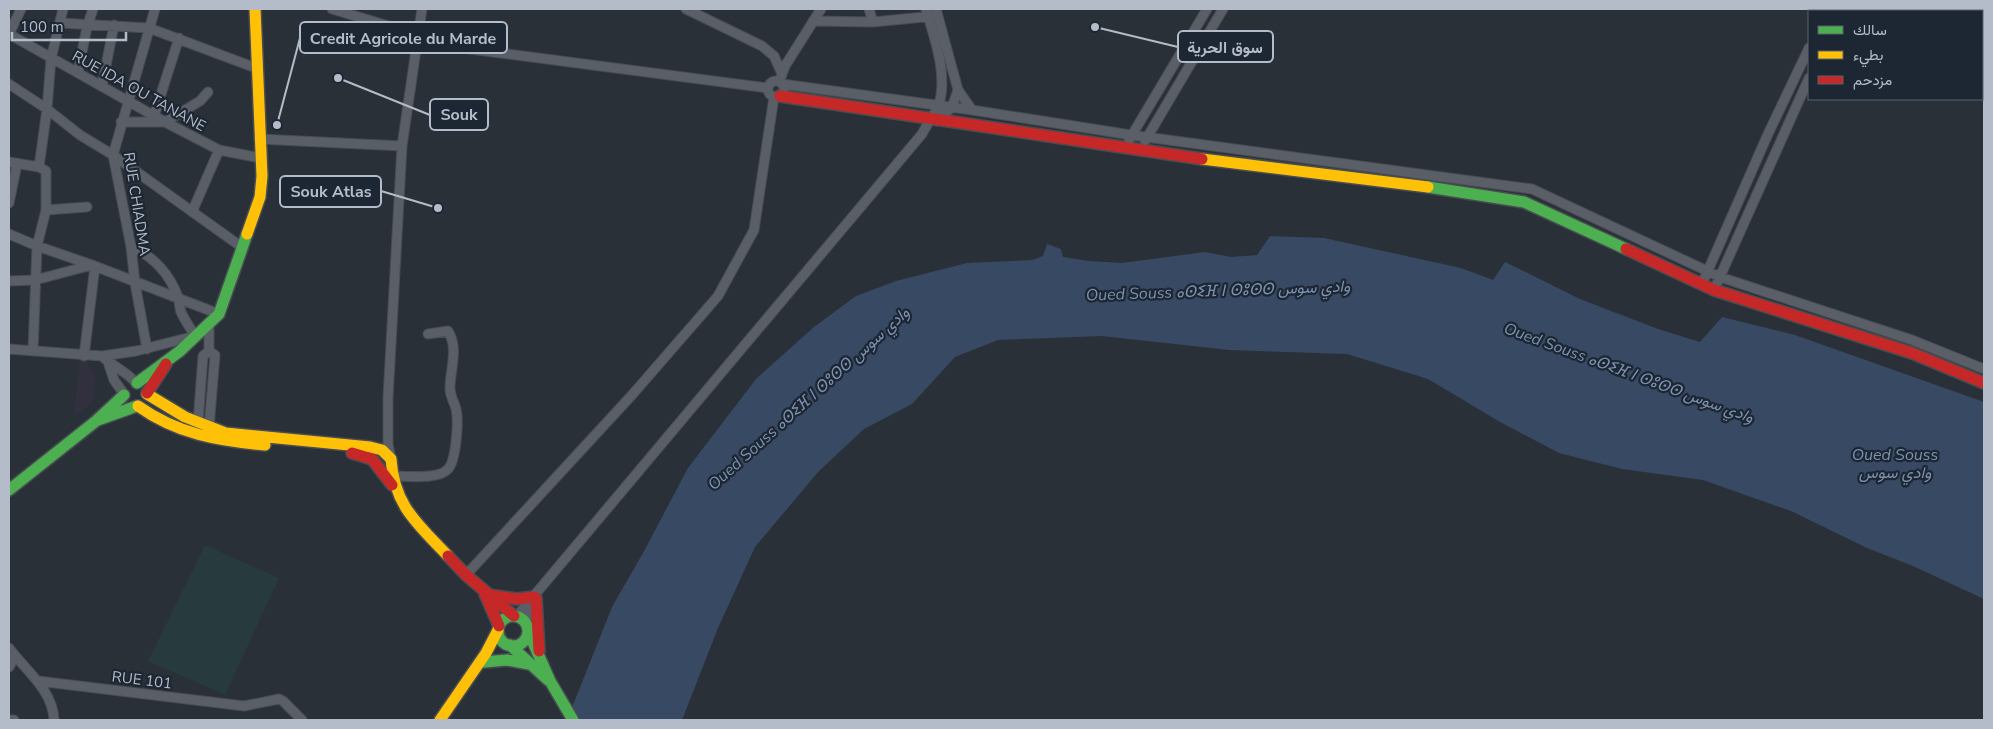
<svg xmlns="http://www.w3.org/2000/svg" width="1993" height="729" font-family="'Nunito Sans',Vazirmatn,'Noto Sans Tifinagh',sans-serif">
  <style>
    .medical { fill: #31303e }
    .green { fill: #273a3e }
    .water { fill: #384963 }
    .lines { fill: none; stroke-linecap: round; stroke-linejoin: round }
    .street-casing { stroke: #484c53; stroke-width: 11 }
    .fast-casing { stroke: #484c53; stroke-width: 14 }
    .slow-casing { stroke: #484c53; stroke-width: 14 }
    .jam-casing { stroke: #484c53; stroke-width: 14 }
    .street { stroke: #5a5e66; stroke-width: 9 }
    .fast { stroke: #4caf50; stroke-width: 11 }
    .slow { stroke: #ffc107; stroke-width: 11 }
    .jam { stroke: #c62828; stroke-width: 11 }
    .labels { text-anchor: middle; stroke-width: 4.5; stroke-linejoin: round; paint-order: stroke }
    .street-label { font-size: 15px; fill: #b4bcc9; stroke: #1d2633 }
    .water-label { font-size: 16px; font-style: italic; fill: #7c92b1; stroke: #1d2633 }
    .leader { fill: none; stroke: #b4bcc9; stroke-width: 2 }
    .callout-dot { fill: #b4bcc9; stroke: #1d2633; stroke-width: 2 }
    .callout { fill: #1d2633; stroke: #b4bcc9; stroke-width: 2 }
    .callout-label { font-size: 16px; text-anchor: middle; font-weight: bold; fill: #b4bcc9 }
  </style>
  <rect width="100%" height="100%" fill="#2a3038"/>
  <path class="medical" d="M79,360H86L96,377L92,403L74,415Z"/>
  <path class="green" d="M205,545L279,578L225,695L148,661Z"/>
  <path class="water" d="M1270,236L1324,238L1461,268L1493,280L1505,262L1580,299L1658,329L1700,342L1722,317L1795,335L1984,402V599L1913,566L1867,548L1791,511L1703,480L1622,469L1559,453L1500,422L1428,379L1347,354L1229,350L1102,336L998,340L955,357L912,404L864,429L818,472L755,547L718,628L682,720H567L612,607L643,553L688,468L756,379L814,327L856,296L896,281L967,263L1032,260L1043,256L1047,244L1061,249L1063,257L1089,261L1122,263L1205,252L1231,257L1257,255Z"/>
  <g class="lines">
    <defs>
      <path id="street" d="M21,9L9,34L165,122L219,150L261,158
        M332,9L462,48L768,88
        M686,9L762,46L774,56L782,74
        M869,9L873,22L934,16
        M936,9L958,90L952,107L937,121
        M1891,9L1896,11
        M1920,9L1925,11
        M1826,11L1827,9
        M1840,11L1841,9
        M813,21L873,22
        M60,23L149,28L256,68
        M1982,38L1984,39
        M1982,52L1984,54
        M78,72L87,27L93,9
        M781,77L785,66L821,9
        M768 89a8 8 0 1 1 16 0a8 8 0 1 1-16 0Z
        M9,84L47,109L80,135L113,155L243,248
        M782,84L972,110L1131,135L1532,189L1720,277L1912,340L1984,369
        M102,86L114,25
        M958,90L972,110
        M154,116L179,38
        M121,122H165L200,101L208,92
        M259,139L402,146
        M1129,140L1207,9
        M1145,141L1223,9
        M9,162L39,167L46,171V210L37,246L33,351
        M39,167L47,109L51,59L63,9
        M9,203L17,164
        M46,210L87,207
        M192,212L219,150
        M9,234L37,246L92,265L219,314
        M9,281L35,280L92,265
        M1702,284L1768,134L1809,48
        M1714,290L1809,78
        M9,349L102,356L136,351L195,336C191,329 185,321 181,312C179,308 180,302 178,297C170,275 154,256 131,247
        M147,349L135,283L131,247L113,155L155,9
        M209,351L215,355L209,428
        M84,356L95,266
        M102,356C112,366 126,371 136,383
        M108,362L114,380L124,394
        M198,423L203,356L209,351V325
        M391,459L388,444V398L402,146L422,9
        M387,478L392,476C406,476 439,480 448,469C456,461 459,421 456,409C454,401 450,397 450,388C450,370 459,348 448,331L428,334
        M466,575L632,395L718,296L754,230L774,97
        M517,616L922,134C927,124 935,114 939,104C948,74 934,37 926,9
        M525,623L534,601
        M9,648C26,671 53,690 54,720
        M9,667L15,656
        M38,681L244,706L279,699L283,701L302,720
        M9,720H14"/>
      <path id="fast" d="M1428,187L1524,202L1626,249
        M137,383L180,351L219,314L247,234
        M98,420L137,406
        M9,490L96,421L124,395
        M498 631a15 15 0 1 1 30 0a15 15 0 1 1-30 0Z
        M528,631L550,681L573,720
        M510,645L548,680
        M484,662L507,660L529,664"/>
      <path id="slow" d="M1202,159L1428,187
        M247,234L260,197L262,176L255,9
        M147,394L185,417L226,433L370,447L382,450L391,459C394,506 418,524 448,556
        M138,406C177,434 219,441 265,445
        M440,720L486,653L498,630"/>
      <path id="jam" d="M780,96L1202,159
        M1626,249L1714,290L1912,353L1984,383
        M147,393L166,364
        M352,453L372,459L392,485
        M448,556L466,575L514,616
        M485,594L499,626
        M489,595L517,599L534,597
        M536,598L539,651"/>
    </defs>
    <use href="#street" class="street-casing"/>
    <use href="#fast" class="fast-casing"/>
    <use href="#slow" class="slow-casing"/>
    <use href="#jam" class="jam-casing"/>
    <use href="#street" class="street"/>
    <use href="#fast" class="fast"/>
    <use href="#slow" class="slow"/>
    <use href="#jam" class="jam"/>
  </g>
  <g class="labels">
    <g class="street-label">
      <text transform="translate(139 91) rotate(29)" y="5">RUE IDA OU TANANE</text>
      <text transform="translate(137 204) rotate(81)" y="5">RUE CHIADMA</text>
      <text transform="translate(142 680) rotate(7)" y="5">RUE 101</text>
    </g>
    <g class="water-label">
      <text transform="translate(1218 290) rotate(-2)" y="6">Oued Souss ⴰⵙⵉⴼ ⵏ ⵙⵓⵙⵙ وادي سوس</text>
      <text transform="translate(1629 372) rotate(20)" y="6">Oued Souss ⴰⵙⵉⴼ ⵏ ⵙⵓⵙⵙ وادي سوس</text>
      <text transform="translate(808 398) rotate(-42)" y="6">Oued Souss ⴰⵙⵉⴼ ⵏ ⵙⵓⵙⵙ وادي سوس</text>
      <text x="1895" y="460">Oued Souss<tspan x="1895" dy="18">وادي سوس</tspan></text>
    </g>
  </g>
  <path class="leader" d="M277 125L300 38M1095 27L1178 47M338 78L430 115M438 208L381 191"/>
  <g class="callout-dot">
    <circle cx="277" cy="125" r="5"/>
    <circle cx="1095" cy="27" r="5"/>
    <circle cx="338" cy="78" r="5"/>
    <circle cx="438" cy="208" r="5"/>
  </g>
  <g class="callout">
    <rect x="300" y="22" width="207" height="31" rx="5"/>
    <rect x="1178" y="31" width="95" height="31" rx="5"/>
    <rect x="430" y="99" width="58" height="31" rx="5"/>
    <rect x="280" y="176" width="101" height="31" rx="5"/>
  </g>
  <g class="callout-label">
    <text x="403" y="44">Credit Agricole du Marde</text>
    <text x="1225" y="53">سوق الحرية</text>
    <text x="459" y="120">Souk</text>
    <text x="331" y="197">Souk Atlas</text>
  </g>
  <rect width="1993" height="729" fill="none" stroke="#b4bcc9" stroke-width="20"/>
  <rect x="1808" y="10" width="175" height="90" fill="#1d2633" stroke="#59626f"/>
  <rect x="1818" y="26" width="25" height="8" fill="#4caf50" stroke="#59626f"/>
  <text x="1853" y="35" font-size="15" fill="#b4bcc9">سالك</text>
  <rect x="1818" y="51" width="25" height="8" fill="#ffc107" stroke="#59626f"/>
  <text x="1853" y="60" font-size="15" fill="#b4bcc9">بطيء</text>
  <rect x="1818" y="76" width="25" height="8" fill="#c62828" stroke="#59626f"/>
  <text x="1853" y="85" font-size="15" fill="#b4bcc9">مزدحم</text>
  <path d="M12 32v8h114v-8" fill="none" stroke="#b4bcc9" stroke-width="2.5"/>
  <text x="20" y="32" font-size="15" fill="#b4bcc9" stroke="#1d2633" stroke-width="4" paint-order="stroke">100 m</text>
</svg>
